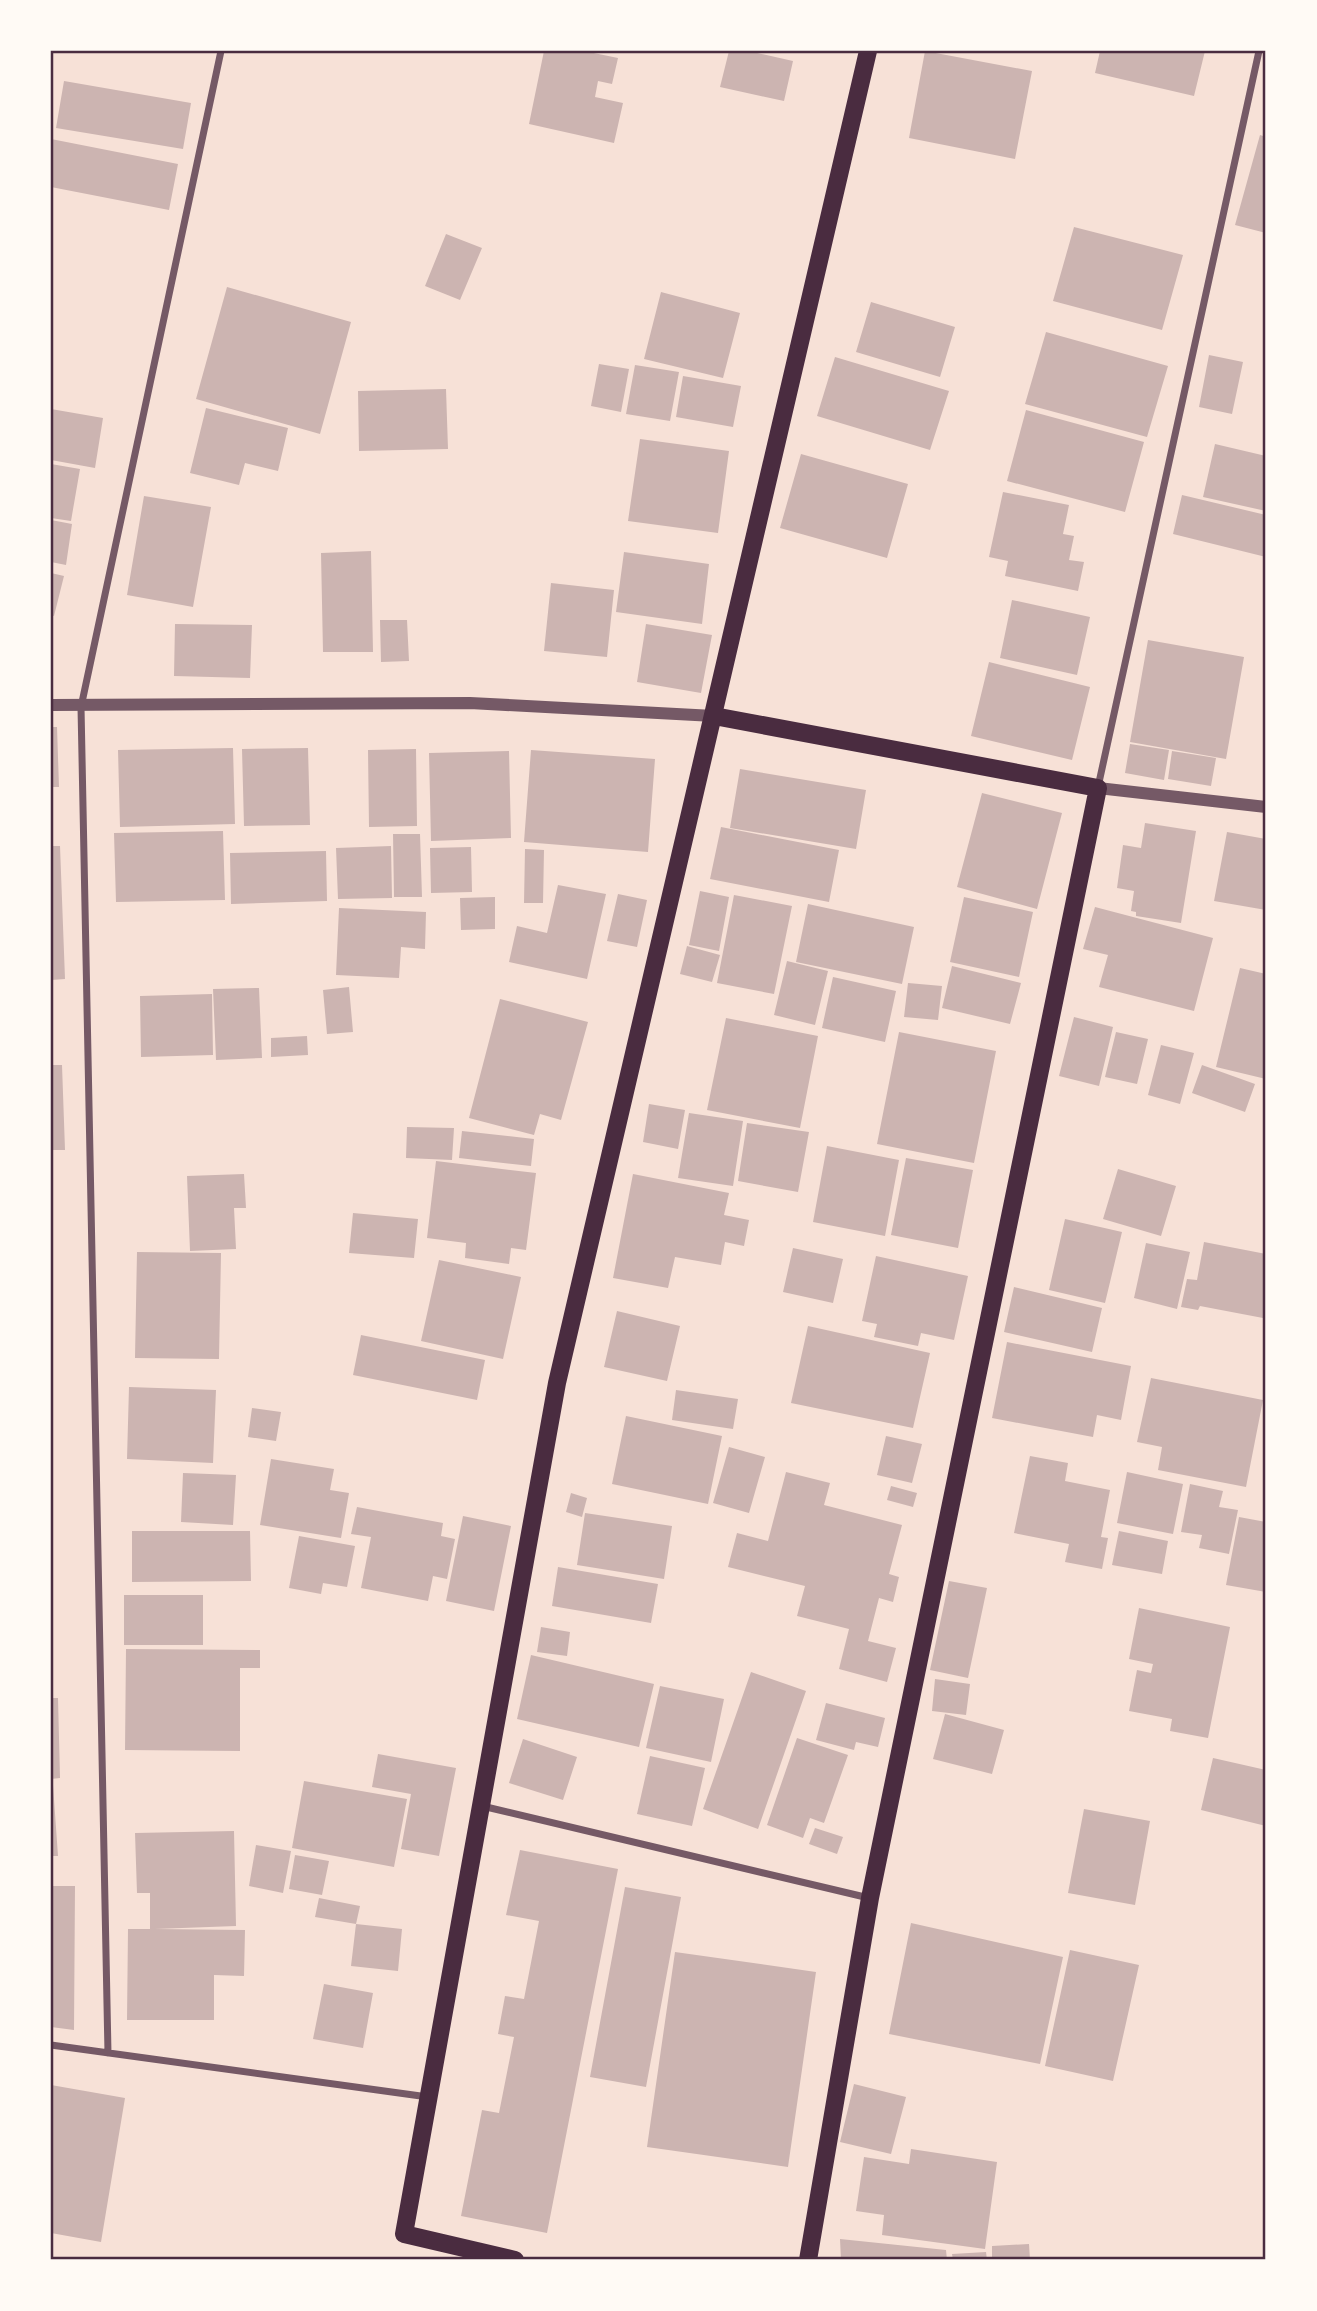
<svg xmlns="http://www.w3.org/2000/svg" width="1317" height="2311" font-family="'Archivo Narrow',sans-serif">
  <style>
    .building { fill: #ccb4b1 }
    .lines { fill: none; stroke-linecap: round; stroke-linejoin: round }
    .minor { stroke: #755966; stroke-width: 7 }
    .tertiary { stroke: #755966; stroke-width: 12 }
    .primary { stroke: #4a2c40; stroke-width: 18 }
    .neatline { fill: none; stroke: #4a2c40; stroke-width: 2.5 }
  </style>
  <rect width="100%" height="100%" fill="#f7e1d7"/>
  <path class="building" d="M544,51H584L618,58L612,84L598,81L595,97L623,103L614,143L529,124Z
    M729,51H748L793,61L784,101L720,87Z
    M925,51L1032,71L1015,159L909,138Z
    M1100,51H1205L1194,96L1095,73Z
    M64,81L191,103L183,149L56,128Z
    M1260,135L1266,137V233L1235,225Z
    M51,139L178,164L169,210L51,187Z
    M1074,227L1183,255L1162,330L1053,301Z
    M446,234L482,248L460,300L425,286Z
    M227,287L351,322L320,434L196,399Z
    M661,292L740,313L723,378L644,359Z
    M871,302L955,327L940,377L856,352Z
    M1046,332L1168,366L1147,437L1025,404Z
    M1209,355L1243,362L1232,414L1199,407Z
    M835,357L949,391L930,450L817,416Z
    M599,364L629,369L621,412L591,406Z
    M635,365L679,372L670,421L626,414Z
    M683,376L741,386L733,427L676,417Z
    M446,389L448,449L359,451L358,391Z
    M206,408L288,428L278,471L245,463L239,485L190,473Z
    M51,409L103,418L95,468L51,460Z
    M1026,410L1144,442L1125,512L1007,481Z
    M640,439L729,451L718,533L628,521Z
    M1215,444L1266,456V511L1203,497Z
    M801,454L908,484L887,558L780,528Z
    M51,464L80,469L71,521L51,518Z
    M1003,492L1069,505L1063,534L1074,536L1069,560L1084,562L1078,591L1005,576L1008,561L989,557Z
    M1182,495L1266,515V557L1173,534Z
    M144,496L211,507L193,607L127,595Z
    M51,520L72,524L66,565L51,562Z
    M371,551L373,652H323L321,553Z
    M624,552L709,564L702,624L616,612Z
    M51,573L64,576L54,616L51,615Z
    M551,583L614,590L607,657L544,651Z
    M1012,600L1090,617L1077,675L1000,658Z
    M380,620H407L409,661L381,662Z
    M175,624L252,625L250,678L174,676Z
    M646,624L712,635L701,693L637,682Z
    M1148,640L1244,657L1226,759L1130,742Z
    M989,662L1090,687L1072,760L971,736Z
    M51,727H57L59,787H51Z
    M1130,744L1169,750L1164,780L1125,773Z
    M233,748L235,824L120,827L118,750Z
    M308,748L310,825L244,826L242,749Z
    M416,749L417,826L369,827L368,750Z
    M531,750L655,759L648,852L524,842Z
    M509,751L511,838L431,841L429,753Z
    M1172,751L1216,758L1211,786L1168,779Z
    M740,769L866,790L856,849L730,828Z
    M982,793L1062,813L1037,909L957,887Z
    M1145,823L1196,831L1181,923L1136,916V912L1131,911L1134,891L1117,888L1123,845L1141,848Z
    M721,827L839,850L829,902L710,879Z
    M223,831L225,900L116,902L114,833Z
    M1227,832L1266,839V910L1214,901Z
    M393,834H420L422,897H394Z
    M51,846H60L65,979L51,980Z
    M391,846L392,898L338,899L336,848Z
    M471,847L472,892L431,893L430,848Z
    M525,849L544,850L543,903H524Z
    M326,851L327,901L231,904L230,853Z
    M558,885L606,894L587,979L509,962L517,926L547,933Z
    M700,891L729,897L719,951L689,945Z
    M618,894L647,900L637,947L607,941Z
    M734,895L792,906L774,994L717,983Z
    M495,897V929L461,930L460,898Z
    M964,897L1033,912L1019,977L950,962Z
    M808,904L914,927L902,984L796,962Z
    M1095,907L1213,938L1194,1011L1099,987L1108,955L1083,949Z
    M339,908L426,912L425,949L401,947L399,978L336,975Z
    M687,946L720,955L712,982L680,974Z
    M787,961L828,971L815,1025L774,1015Z
    M952,966L1021,983L1010,1024L942,1008Z
    M1240,968L1266,974V1079L1216,1067Z
    M833,977L896,991L885,1042L822,1028Z
    M908,983L942,986L938,1020L904,1017Z
    M349,987L353,1032L327,1034L323,990Z
    M259,988L262,1058L216,1060L213,989Z
    M212,994L213,1055L141,1057L140,996Z
    M500,999L588,1022L561,1120L540,1114L534,1135L469,1118Z
    M1074,1017L1113,1027L1099,1086L1059,1076Z
    M726,1018L818,1036L800,1128L707,1110Z
    M899,1032L996,1051L974,1163L877,1144Z
    M1116,1032L1148,1039L1137,1084L1105,1077Z
    M307,1036L308,1055L271,1057V1038Z
    M1161,1045L1194,1053L1180,1104L1148,1095Z
    M51,1065H62L65,1150H51Z
    M1202,1065L1255,1084L1245,1112L1192,1093Z
    M649,1104L685,1110L678,1149L643,1142Z
    M689,1113L743,1121L733,1186L678,1178Z
    M747,1123L809,1132L798,1192L738,1181Z
    M407,1127L454,1128L452,1160L406,1158Z
    M462,1131L534,1139L531,1166L459,1158Z
    M827,1146L899,1160L885,1236L813,1222Z
    M906,1158L973,1170L958,1248L891,1235Z
    M436,1161L536,1173L526,1250L511,1248L509,1264L465,1258L466,1243L427,1238Z
    M1118,1169L1176,1186L1161,1236L1103,1219Z
    M244,1174L246,1208H234L236,1249L190,1251L187,1176Z
    M633,1174L729,1193L724,1215L749,1220L744,1246L725,1242L721,1265L675,1257L668,1288L613,1278Z
    M353,1213L418,1219L414,1258L349,1253Z
    M1065,1219L1122,1232L1105,1303L1049,1290Z
    M1204,1242L1266,1254V1302L1263,1318L1200,1306L1198,1310L1181,1307L1187,1279L1197,1280Z
    M1146,1243L1190,1252L1177,1309L1134,1298Z
    M793,1248L843,1259L833,1303L783,1292Z
    M137,1252L221,1253L219,1359L135,1358Z
    M876,1256L968,1276L954,1340L921,1333L918,1346L874,1337L877,1324L862,1321Z
    M439,1260L521,1277L503,1359L421,1341Z
    M1014,1287L1102,1308L1092,1352L1004,1332Z
    M617,1311L680,1326L667,1381L604,1367Z
    M808,1326L930,1353L913,1428L791,1403Z
    M361,1335L485,1360L477,1400L353,1375Z
    M1007,1342L1131,1366L1121,1420L1097,1415L1093,1437L992,1418Z
    M1151,1378L1263,1400L1246,1487L1158,1470L1162,1447L1137,1442Z
    M129,1387L216,1390L213,1463L127,1459Z
    M676,1390L738,1399L733,1429L672,1420Z
    M252,1408L281,1412L276,1441L248,1437Z
    M626,1416L722,1436L708,1504L612,1484Z
    M886,1436L922,1444L912,1483L877,1475Z
    M729,1447L765,1457L749,1513L713,1503Z
    M1030,1456L1068,1463L1065,1481L1110,1490L1101,1537L1108,1538L1102,1569L1065,1562L1069,1544L1014,1533Z
    M271,1459L334,1469L330,1490L349,1493L341,1538L260,1525Z
    M786,1472L830,1483L824,1505L902,1525L889,1574L899,1577L893,1602L879,1598L868,1641L896,1648L887,1682L839,1669L849,1629L797,1616L805,1586L728,1567L737,1533L768,1541Z
    M1127,1472L1183,1484L1173,1534L1117,1523Z
    M183,1473L236,1475L233,1525L181,1522Z
    M1190,1484L1223,1491L1219,1507L1238,1510L1229,1554L1199,1548L1202,1535L1181,1532Z
    M891,1486L917,1493L913,1507L887,1500Z
    M571,1493L587,1498L582,1517L566,1512Z
    M357,1507L443,1523L441,1536L455,1539L447,1579L433,1576L428,1601L361,1588L371,1537L351,1534Z
    M585,1513L672,1526L664,1579L577,1565Z
    M463,1516L511,1526L494,1611L446,1601Z
    M1239,1517L1266,1522V1592L1226,1585Z
    M132,1531H250L251,1581L132,1582Z
    M1119,1531L1168,1541L1162,1574L1112,1565Z
    M299,1536L355,1546L347,1587L323,1583L321,1594L289,1588Z
    M558,1567L658,1584L651,1623L552,1606Z
    M949,1581L987,1588L968,1678L930,1670Z
    M124,1595H203V1645H124Z
    M1139,1608L1230,1627L1208,1738L1170,1731L1172,1719L1129,1711L1137,1670L1151,1673L1153,1664L1129,1659Z
    M541,1627L570,1632L567,1656L537,1652Z
    M126,1649L260,1650V1668H240V1751L125,1750Z
    M531,1655L654,1684L639,1747L517,1719Z
    M751,1672L806,1691L758,1829L703,1809Z
    M935,1679L970,1684L966,1715L932,1711Z
    M660,1686L724,1699L711,1762L646,1748Z
    M51,1698H58L60,1778L51,1779Z
    M826,1703L885,1718L878,1747L856,1742L854,1750L816,1740Z
    M945,1714L1004,1730L992,1774L933,1759Z
    M797,1738L848,1755L824,1823L810,1818L803,1838L767,1825Z
    M523,1739L577,1757L563,1800L509,1783Z
    M378,1754L456,1768L439,1856L401,1849L411,1794L372,1787Z
    M650,1756L705,1768L692,1826L637,1814Z
    M1213,1758L1266,1770V1826L1201,1810Z
    M304,1781L407,1799L394,1867L292,1848Z
    M51,1785H53L58,1856H51Z
    M1084,1809L1150,1821L1135,1905L1068,1893Z
    M815,1828L843,1837L837,1854L809,1844Z
    M234,1831L236,1926L155,1929L245,1930L244,1976L214,1975V2020H127L128,1929H150V1893H137L135,1833Z
    M256,1845L291,1851L283,1893L249,1886Z
    M520,1850L618,1869L547,2233L461,2216L482,2110L499,2113L514,2037L498,2034L505,1996L524,1999L539,1921L506,1915Z
    M295,1855L329,1861L322,1895L289,1889Z
    M51,1886H75L74,2030L51,2027Z
    M625,1887L681,1897L646,2087L590,2077Z
    M319,1898L360,1906L356,1924L315,1917Z
    M911,1923L1063,1957L1040,2064L889,2034Z
    M356,1924L402,1929L398,1971L351,1966Z
    M1070,1950L1139,1965L1113,2081L1045,2066Z
    M675,1952L816,1972L788,2167L647,2147Z
    M324,1984L373,1993L363,2048L313,2039Z
    M854,2084L906,2097L891,2154L840,2142Z
    M51,2085L125,2098L101,2242L51,2233Z
    M911,2149L997,2162L985,2249L882,2235L884,2215L856,2211L864,2157L909,2164Z
    M840,2239L946,2250L947,2260H841Z
    M1029,2244L1030,2260H992V2246Z
    M986,2252L987,2260H953L952,2254Z"/>
  <g class="lines">
    <path class="minor" d="M1098,787L1259,51
      M482,1806L869,1898
      M51,2045L428,2097
      M108,2053L81,707L221,51"/>
    <path class="tertiary" d="M51,705L470,703L714,716
      M1098,788L1266,807"/>
    <path class="primary" d="M714,716L1098,788L870,1898L808,2260
      M515,2260L404,2234L557,1383L868,51"/>
  </g>
  <rect width="1317" height="2311" fill="none" stroke="#fffaf5" stroke-width="105"/>
  <rect x="52" y="52" width="1212" height="2206" class="neatline"/>
</svg>
